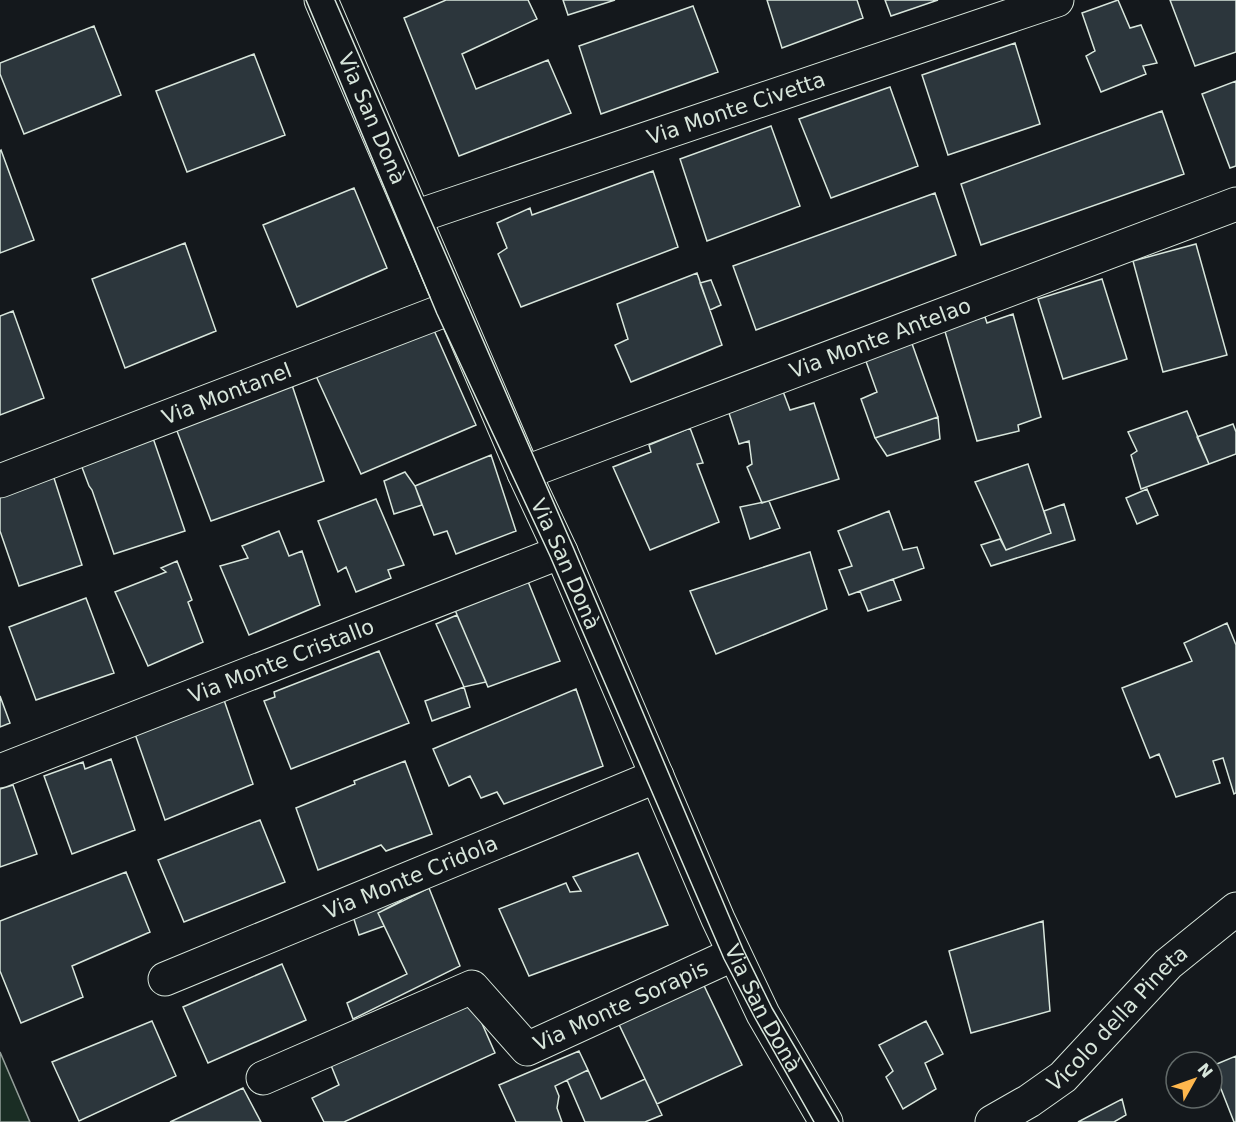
<svg xmlns="http://www.w3.org/2000/svg" width="1236" height="1122" font-family="'DejaVu Sans',sans-serif">
  <style>
    .green { fill: #1a2d24; stroke: #939e99; stroke-width: 1.5 }
    .building { fill: #2c363c; stroke: #d8e6dc; stroke-width: 1.5 }
    .lines { fill: none; stroke-linecap: round; stroke-linejoin: round }
    .street-casing { stroke: #d8e6dc; stroke-width: 35 }
    .secondary-casing { stroke: #d8e6dc; stroke-width: 35 }
    .street { stroke: #14181c; stroke-width: 33 }
    .secondary { stroke: #14181c; stroke-width: 33 }
    .tram { stroke: #d8e6dc; stroke-width: 1.5 }
    .labels { text-anchor: middle; stroke-width: 4.5; stroke-linejoin: round; paint-order: stroke }
    .street-label { font-size: 21px; fill: #d8e6dc; stroke: #14181c }
  </style>
  <rect width="100%" height="100%" fill="#14181c"/>
  <path class="green" d="M0,1052L30,1122H0Z"/>
  <path class="building" d="M446,0H528L537,19L462,54L476,89L548,60L571,113L459,156L404,18Z
    M563,0H615L568,15Z
    M767,0H857L863,18L782,48Z
    M885,0H938L891,16Z
    M1118,0L1130,28L1141,25L1157,63L1143,66L1146,74L1101,92L1086,56L1095,51L1082,13Z
    M1170,0H1236V52L1195,66Z
    M693,6L718,72L601,114L579,46Z
    M94,26L121,95L24,134L0,74V63Z
    M1015,43L1040,124L948,155L922,75Z
    M254,54L285,135L187,172L156,91Z
    M1236,81V166L1230,168L1202,94Z
    M890,87L918,166L831,198L799,119Z
    M1162,111L1184,174L981,245L961,184Z
    M771,126L800,206L707,241L680,159Z
    M1,150L34,240L0,253V151Z
    M653,171L678,247L521,307L498,254L507,248L497,223L530,208L532,215Z
    M354,188L387,268L297,307L263,225Z
    M935,193L956,255L756,330L733,266Z
    M185,243L216,331L125,368L92,279Z
    M1196,244L1227,355L1163,372L1133,261Z
    M697,273L722,345L631,382L615,345L628,339L617,304Z
    M1102,279L1127,359L1063,379L1038,299Z
    M711,280L721,305L710,310L700,283Z
    M13,311L44,398L0,415V316Z
    M1013,314L1041,417L1018,425L1019,431L977,441L944,328L985,317L987,323Z
    M433,328L476,425L361,474L316,376Z
    M910,338L938,417L875,438L861,399L877,392L863,353Z
    M291,382L324,481L211,521L174,423Z
    M781,386L790,410L814,403L839,479L762,503L747,467L752,464L749,441L739,444L727,407Z
    M1187,411L1209,464L1141,489L1131,455L1137,451L1128,432Z
    M938,417L940,439L887,456L875,438Z
    M1233,424L1236,432V454L1209,464L1197,437Z
    M690,428L703,463L697,464L719,522L650,550L613,467L651,452L649,445Z
    M153,438L185,531L114,554L92,490L89,486L80,462Z
    M491,455L516,531L456,554L447,531L434,535L415,486Z
    M1028,464L1051,533L1006,550L975,482Z
    M405,472L415,486L422,505L394,514L384,481Z
    M53,475L82,565L19,586L0,531V495Z
    M1147,489L1158,515L1137,524L1126,498Z
    M376,499L404,565L388,570L391,578L356,592L346,567L338,572L318,521Z
    M769,501L780,528L750,539L740,507Z
    M1064,504L1075,540L991,566L981,545L1000,539L1006,550L1051,533L1044,511Z
    M889,511L903,550L917,547L924,568L849,595L839,570L852,566L838,531Z
    M279,531L289,556L302,551L320,605L249,635L220,566L248,558L242,546Z
    M810,552L827,609L716,654L690,591Z
    M177,561L192,600L188,602L203,642L148,666L115,592L166,572L161,568Z
    M525,574L560,661L488,687L452,603Z
    M893,579L901,600L868,611L860,591Z
    M86,598L114,673L36,700L9,627Z
    M457,615L486,682L464,687L436,624Z
    M1227,623L1236,645V793L1234,794L1223,758L1213,761L1220,783L1176,797L1159,754L1150,758L1122,688L1192,661L1184,643Z
    M379,651L409,723L291,769L264,701L275,697L274,692Z
    M464,687L470,707L432,721L425,701Z
    M576,689L603,766L504,804L497,792L481,798L470,776L449,786L433,749Z
    M0,696L10,723L0,727Z
    M223,697L253,784L165,820L135,734Z
    M111,759L135,830L72,854L44,776L83,762L85,769Z
    M405,761L432,834L386,851L381,845L318,870L296,808L355,784L354,781Z
    M13,785L37,854L0,867V789Z
    M260,820L285,882L184,922L158,860Z
    M638,853L668,925L529,976L499,909L566,883L570,892L581,891L573,877Z
    M126,872L150,932L72,966L83,997L21,1023L0,971V921Z
    M429,888L460,966L353,1019L347,1003L407,974L378,913Z
    M396,890L401,901L378,913L384,926L359,935L352,913Z
    M1043,921L1050,1011L971,1033L949,951Z
    M282,964L306,1020L208,1063L183,1007Z
    M698,973L742,1065L657,1104L614,1014Z
    M469,994L495,1053L344,1122H324L312,1098L339,1085L328,1058Z
    M152,1021L176,1076L79,1121L52,1062Z
    M926,1021L943,1054L925,1063L936,1089L903,1109L886,1077L893,1071L879,1045Z
    M579,1051L588,1070L555,1086L559,1096L557,1108L562,1122H516L499,1085Z
    M1236,1056V1122H1234L1212,1066Z
    M588,1070L601,1099L645,1079L662,1115L645,1122H585L567,1080Z
    M243,1088L261,1122H170Z
    M1122,1099L1126,1115L1114,1122H1078Z"/>
  <g class="lines">
    <defs>
      <g id="street">
        <path id="s1" d="M415,217L1057,0"/>
        <path id="s2" d="M524,473L1236,204"/>
        <path id="s3" d="M0,481L453,307"/>
        <path id="s4" d="M0,771L561,552"/>
        <path id="s5" d="M165,979L657,776"/>
        <path id="s6" d="M263,1078L472,987L527,1049L734,954"/>
        <path id="s7" d="M992,1122L1029,1101L1063,1077L1168,964L1236,909"/>
      </g>
      <g id="secondary">
        <path id="s8" d="M321,0L524,473L561,552L718,919L763,1014L826,1122"/>
      </g>
    </defs>
    <use href="#street" class="street-casing"/>
    <use href="#secondary" class="secondary-casing"/>
    <use href="#street" class="street"/>
    <use href="#secondary" class="secondary"/>
    <path class="tram" d="M306,0L437,314L550,556L724,959L755,1018L814,1122
      M335,0L573,547L743,949L772,1008L839,1122"/>
  </g>
  <g class="labels">
    <g class="street-label">
      <text dy="7" stroke="none"><textPath href="#s1" startOffset="339">Via Monte Civetta</textPath></text>
      <text dy="7" stroke="none"><textPath href="#s8" startOffset="129">Via San Donà</textPath></text>
      <text dy="7" stroke="none"><textPath href="#s2" startOffset="381">Via Monte Antelao</textPath></text>
      <text dy="7" stroke="none"><textPath href="#s3" startOffset="243">Via Montanel</textPath></text>
      <text dy="7" stroke="none"><textPath href="#s8" startOffset="615">Via San Donà</textPath></text>
      <text dy="7" stroke="none"><textPath href="#s4" startOffset="302">Via Monte Cristallo</textPath></text>
      <text dy="7" stroke="none"><textPath href="#s5" startOffset="266">Via Monte Cridola</textPath></text>
      <text dy="7" stroke="none"><textPath href="#s6" startOffset="414">Via Monte Sorapis</textPath></text>
      <text dy="7" stroke="none"><textPath href="#s8" startOffset="1101">Via San Donà</textPath></text>
      <text dy="7" stroke="none"><textPath href="#s7" startOffset="164">Vicolo della Pineta</textPath></text>
    </g>
  </g>
  <g transform="translate(1194 1080) rotate(50)"><circle r="28" fill="#14181c" stroke="#626a69" stroke-width="1.5"/>
  <path d="M0-4.5L10 22L0 15L-10 22Z" fill="#ffb74d"/>
  <text y="-9" font-size="16" font-weight="bold" text-anchor="middle" fill="#d8e6dc">N</text>
  </g>
</svg>
